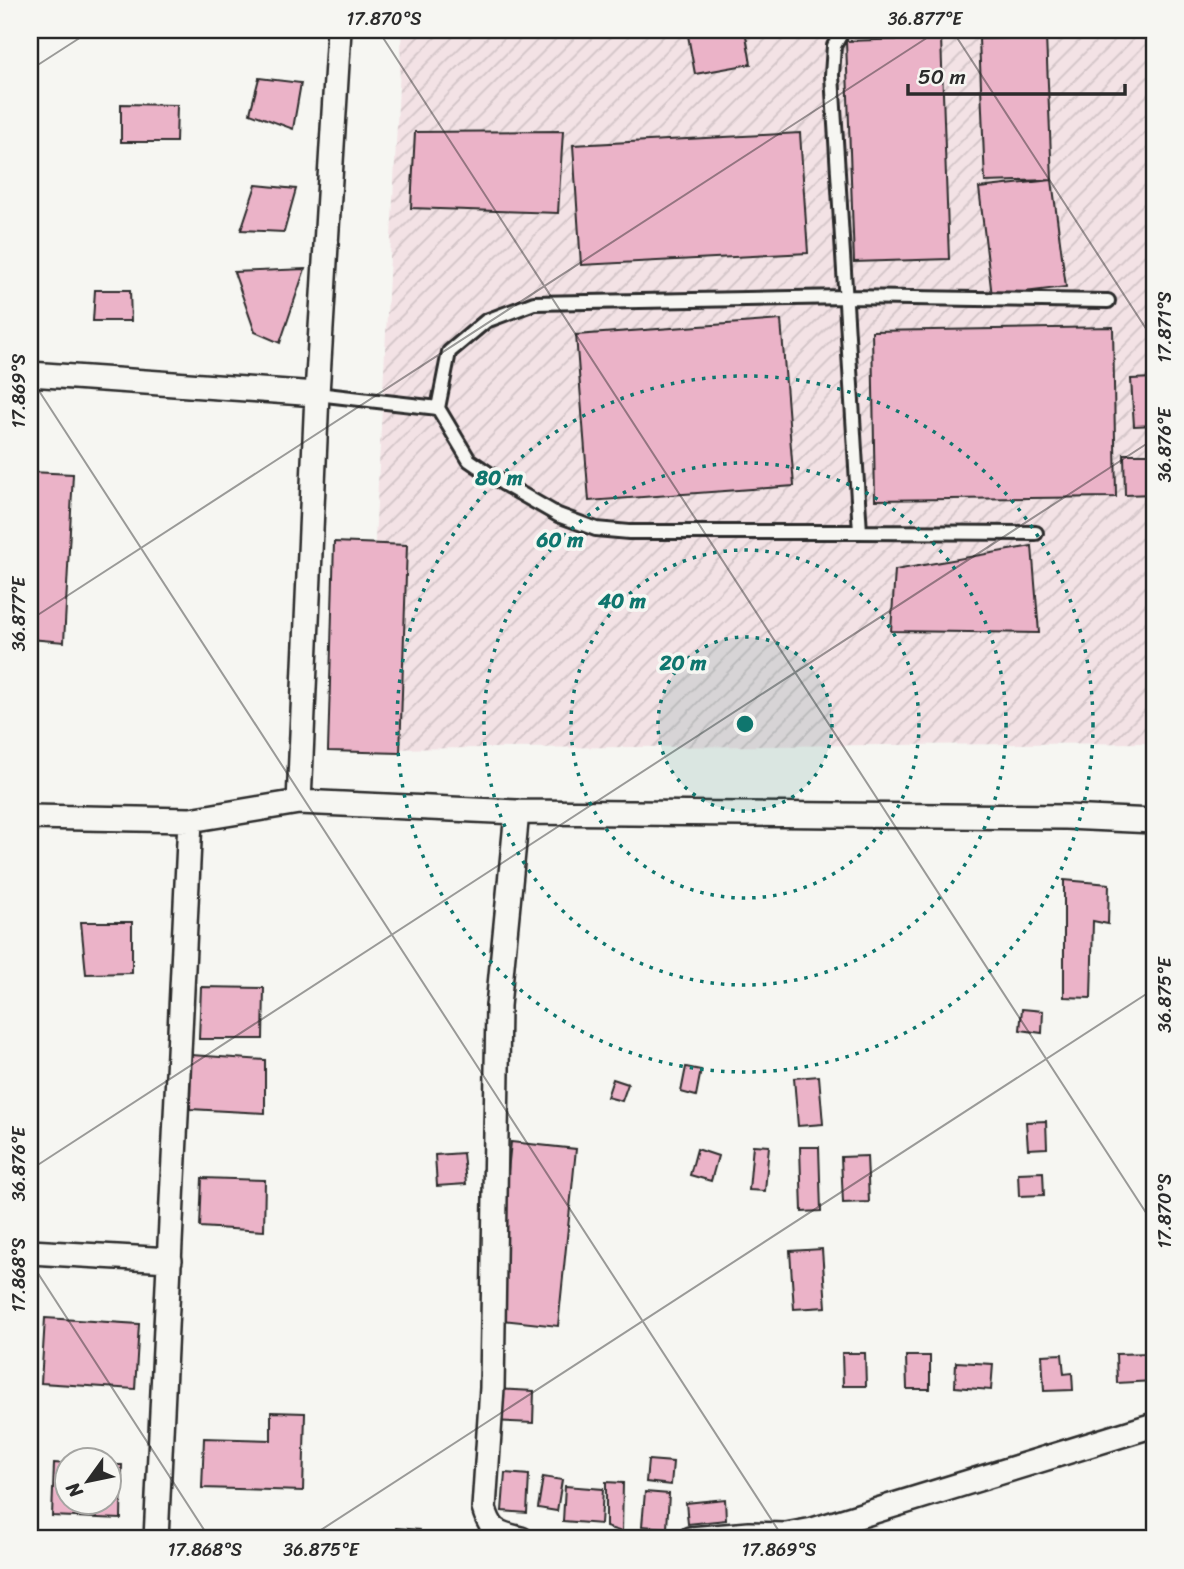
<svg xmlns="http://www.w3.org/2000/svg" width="1184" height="1569" font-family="Sriracha,sans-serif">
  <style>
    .industrial { fill: url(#industrial-furrows) }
    .building { fill: #ebb3c8; stroke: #2b2b2b; stroke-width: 2 }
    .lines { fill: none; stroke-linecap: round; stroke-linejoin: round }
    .service-casing { stroke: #2b2b2b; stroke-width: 18 }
    .minor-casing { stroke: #2b2b2b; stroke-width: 28 }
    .service { stroke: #f6f6f2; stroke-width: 12 }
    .minor { stroke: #f6f6f2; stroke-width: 23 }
    .ticks { fill: none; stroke: #2b2b2b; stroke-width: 2; stroke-opacity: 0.45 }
    .ring { fill: none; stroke: #0f766e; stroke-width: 3.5; stroke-dasharray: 3.5 7 }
    .centre { fill: #0f766e; stroke: #f6f6f2; stroke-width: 3.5 }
    .ring-label { font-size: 21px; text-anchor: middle; font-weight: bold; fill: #0f766e; stroke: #f6f6f2; stroke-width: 7; stroke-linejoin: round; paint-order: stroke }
    .neatline { fill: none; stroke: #2b2b2b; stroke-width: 2.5 }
    .ticks-label { font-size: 18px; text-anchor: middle; fill: #2b2b2b }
  </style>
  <defs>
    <pattern id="industrial-furrows" width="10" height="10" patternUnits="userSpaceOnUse" patternTransform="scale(1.75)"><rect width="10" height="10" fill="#f3e2e5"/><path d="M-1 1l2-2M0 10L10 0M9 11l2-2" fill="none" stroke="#d0c2c5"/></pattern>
  </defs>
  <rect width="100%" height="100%" fill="#f6f6f2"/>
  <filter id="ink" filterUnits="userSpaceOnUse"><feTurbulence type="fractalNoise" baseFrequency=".0143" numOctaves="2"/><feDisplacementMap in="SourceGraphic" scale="14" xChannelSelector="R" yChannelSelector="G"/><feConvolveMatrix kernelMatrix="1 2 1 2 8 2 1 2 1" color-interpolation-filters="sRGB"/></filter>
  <g filter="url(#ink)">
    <path class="industrial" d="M402,30H1154V743L364,749Z"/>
    <path class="building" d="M687,30H745L751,64L695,74Z
      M1046,37L1052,180L985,182L979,39Z
      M941,38L949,259L854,262L846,41Z
      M259,78L301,83L293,129L250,113Z
      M121,104L177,105L176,142H121Z
      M563,131L558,213L411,208L415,132Z
      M800,133L808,253L581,265L573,145Z
      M1052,180L1066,287L992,296L979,188Z
      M256,185L296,189L284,232L241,230Z
      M305,269L280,343L255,332L234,272Z
      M95,290H130L131,321H93Z
      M781,320L794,486L589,501L576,335Z
      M1113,327L1116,497L875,500L872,331Z
      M1154,378V425L1134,426L1131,379Z
      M1124,454H1154V494L1125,495Z
      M30,472L73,474L64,642L30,639Z
      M334,542L407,545L400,753L328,751Z
      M1032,546L1039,633L891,631L895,570Z
      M1064,880L1109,884L1108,924L1093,921L1091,998L1064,997Z
      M81,922H132V973L86,974Z
      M201,987L264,988L263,1039H199Z
      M1022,1009L1043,1011L1042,1033L1020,1030Z
      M191,1055L265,1060V1113L190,1109Z
      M686,1067L701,1070L696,1096L681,1092Z
      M819,1076L823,1124L798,1126L794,1078Z
      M613,1079L628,1084L622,1101L607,1097Z
      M1046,1121L1047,1148L1028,1149L1026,1122Z
      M511,1142L576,1149L558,1326L493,1319Z
      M753,1145L769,1146L765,1191L749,1190Z
      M800,1147H819L821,1211L802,1212Z
      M697,1149L718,1156L711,1181L690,1175Z
      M463,1153L466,1184L437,1186L435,1155Z
      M867,1156L869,1202L843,1203L841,1157Z
      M1043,1172L1044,1195L1019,1196L1018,1173Z
      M202,1178L265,1180L264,1231L200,1227Z
      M822,1249L826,1307L794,1309L790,1251Z
      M1151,1316H1154V1381L1117,1383L1116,1354L1153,1353Z
      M45,1318L139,1324L135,1389L41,1383Z
      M842,1353H865L866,1386H843Z
      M1062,1354L1064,1374L1072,1373L1073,1390L1044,1391L1042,1355Z
      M906,1356H930V1389H907Z
      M956,1362L993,1364L991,1390L955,1387Z
      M494,1389L534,1391L533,1423L492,1421Z
      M30,1395L33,1396L32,1450H30Z
      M271,1412L305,1413L303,1491L202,1488L204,1438L271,1440Z
      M648,1460L673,1462L671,1485L646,1482Z
      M54,1463L66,1464V1502H108V1465H122L121,1519L52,1516Z
      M505,1473L529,1475L527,1513L502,1511Z
      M543,1477L562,1480L557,1511L538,1508Z
      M606,1482L623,1483L622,1532L606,1527Z
      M565,1486L603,1489L601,1524L563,1521Z
      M645,1492L669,1494L667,1528L642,1526Z
      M725,1499L726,1520L688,1524L686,1503Z
      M396,1528L419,1530V1539H395Z
      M30,1531L49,1533L48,1539H30Z"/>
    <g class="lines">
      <defs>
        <path id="service" d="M843,30L834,46L832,75L860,532L1036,533
          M317,394L438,408L469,460L504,484L558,515L596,529L629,532H860
          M438,408L449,352L486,321L534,303L846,297L1108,301"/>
        <path id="minor" d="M339,30L317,394L299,802L517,812L1066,817L1154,821
          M30,374L317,394
          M517,812L498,1006L492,1388L484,1508C491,1533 498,1533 521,1539
          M30,817L190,820L299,802
          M30,1252L170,1260
          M156,1539L190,820
          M690,1539L749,1534L786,1535L813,1530L1154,1425"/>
      </defs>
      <use href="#service" class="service-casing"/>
      <use href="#minor" class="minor-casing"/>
      <use href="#service" class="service"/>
      <use href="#minor" class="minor"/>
    </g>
  </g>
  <path class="ticks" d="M378,30L1154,1225M952,30L1154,341M30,70L92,30M30,377L784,1539M30,620L939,30M30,1170L1154,439M30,1261L210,1539M307,1539L1154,989"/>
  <circle cx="745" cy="724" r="87" fill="#0f766e" fill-opacity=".12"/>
  <g class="ring">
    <circle cx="745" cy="724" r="87"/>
    <circle cx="745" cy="724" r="174"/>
    <circle cx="745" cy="724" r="261"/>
    <circle cx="745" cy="724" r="348"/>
  </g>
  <circle cx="745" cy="724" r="10" class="centre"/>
  <g class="ring-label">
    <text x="499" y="485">80 m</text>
    <text x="560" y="547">60 m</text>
    <text x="622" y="608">40 m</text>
    <text x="683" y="670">20 m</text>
  </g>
  <rect width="1184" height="1569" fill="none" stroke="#f6f6f2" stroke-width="77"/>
  <g transform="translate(88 1481) rotate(237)"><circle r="33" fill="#f6f6f2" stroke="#a5a5a2" stroke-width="2"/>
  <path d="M0-5L12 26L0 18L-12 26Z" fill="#2b2b2b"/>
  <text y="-10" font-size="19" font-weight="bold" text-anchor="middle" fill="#2b2b2b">N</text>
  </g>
  <path d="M908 84v10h217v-10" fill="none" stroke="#2b2b2b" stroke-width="3.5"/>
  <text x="918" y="84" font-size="21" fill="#2b2b2b" stroke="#f6f6f2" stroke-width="5" paint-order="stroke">50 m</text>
  <rect x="38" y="38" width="1108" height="1492" class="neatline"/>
  <g class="ticks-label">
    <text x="384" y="25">17.870°S</text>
    <text x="925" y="25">36.877°E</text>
    <text transform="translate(1165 327) rotate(-90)" y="6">17.871°S</text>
    <text transform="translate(19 391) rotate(-90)" y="6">17.869°S</text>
    <text transform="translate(1165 445) rotate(-90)" y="6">36.876°E</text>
    <text transform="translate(19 614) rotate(-90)" y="6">36.877°E</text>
    <text transform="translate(1165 995) rotate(-90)" y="6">36.875°E</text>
    <text transform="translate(19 1164) rotate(-90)" y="6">36.876°E</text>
    <text transform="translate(1165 1211) rotate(-90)" y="6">17.870°S</text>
    <text transform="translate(19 1275) rotate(-90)" y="6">17.868°S</text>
    <text x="205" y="1556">17.868°S</text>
    <text x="321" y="1556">36.875°E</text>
    <text x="779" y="1556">17.869°S</text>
  </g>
</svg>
